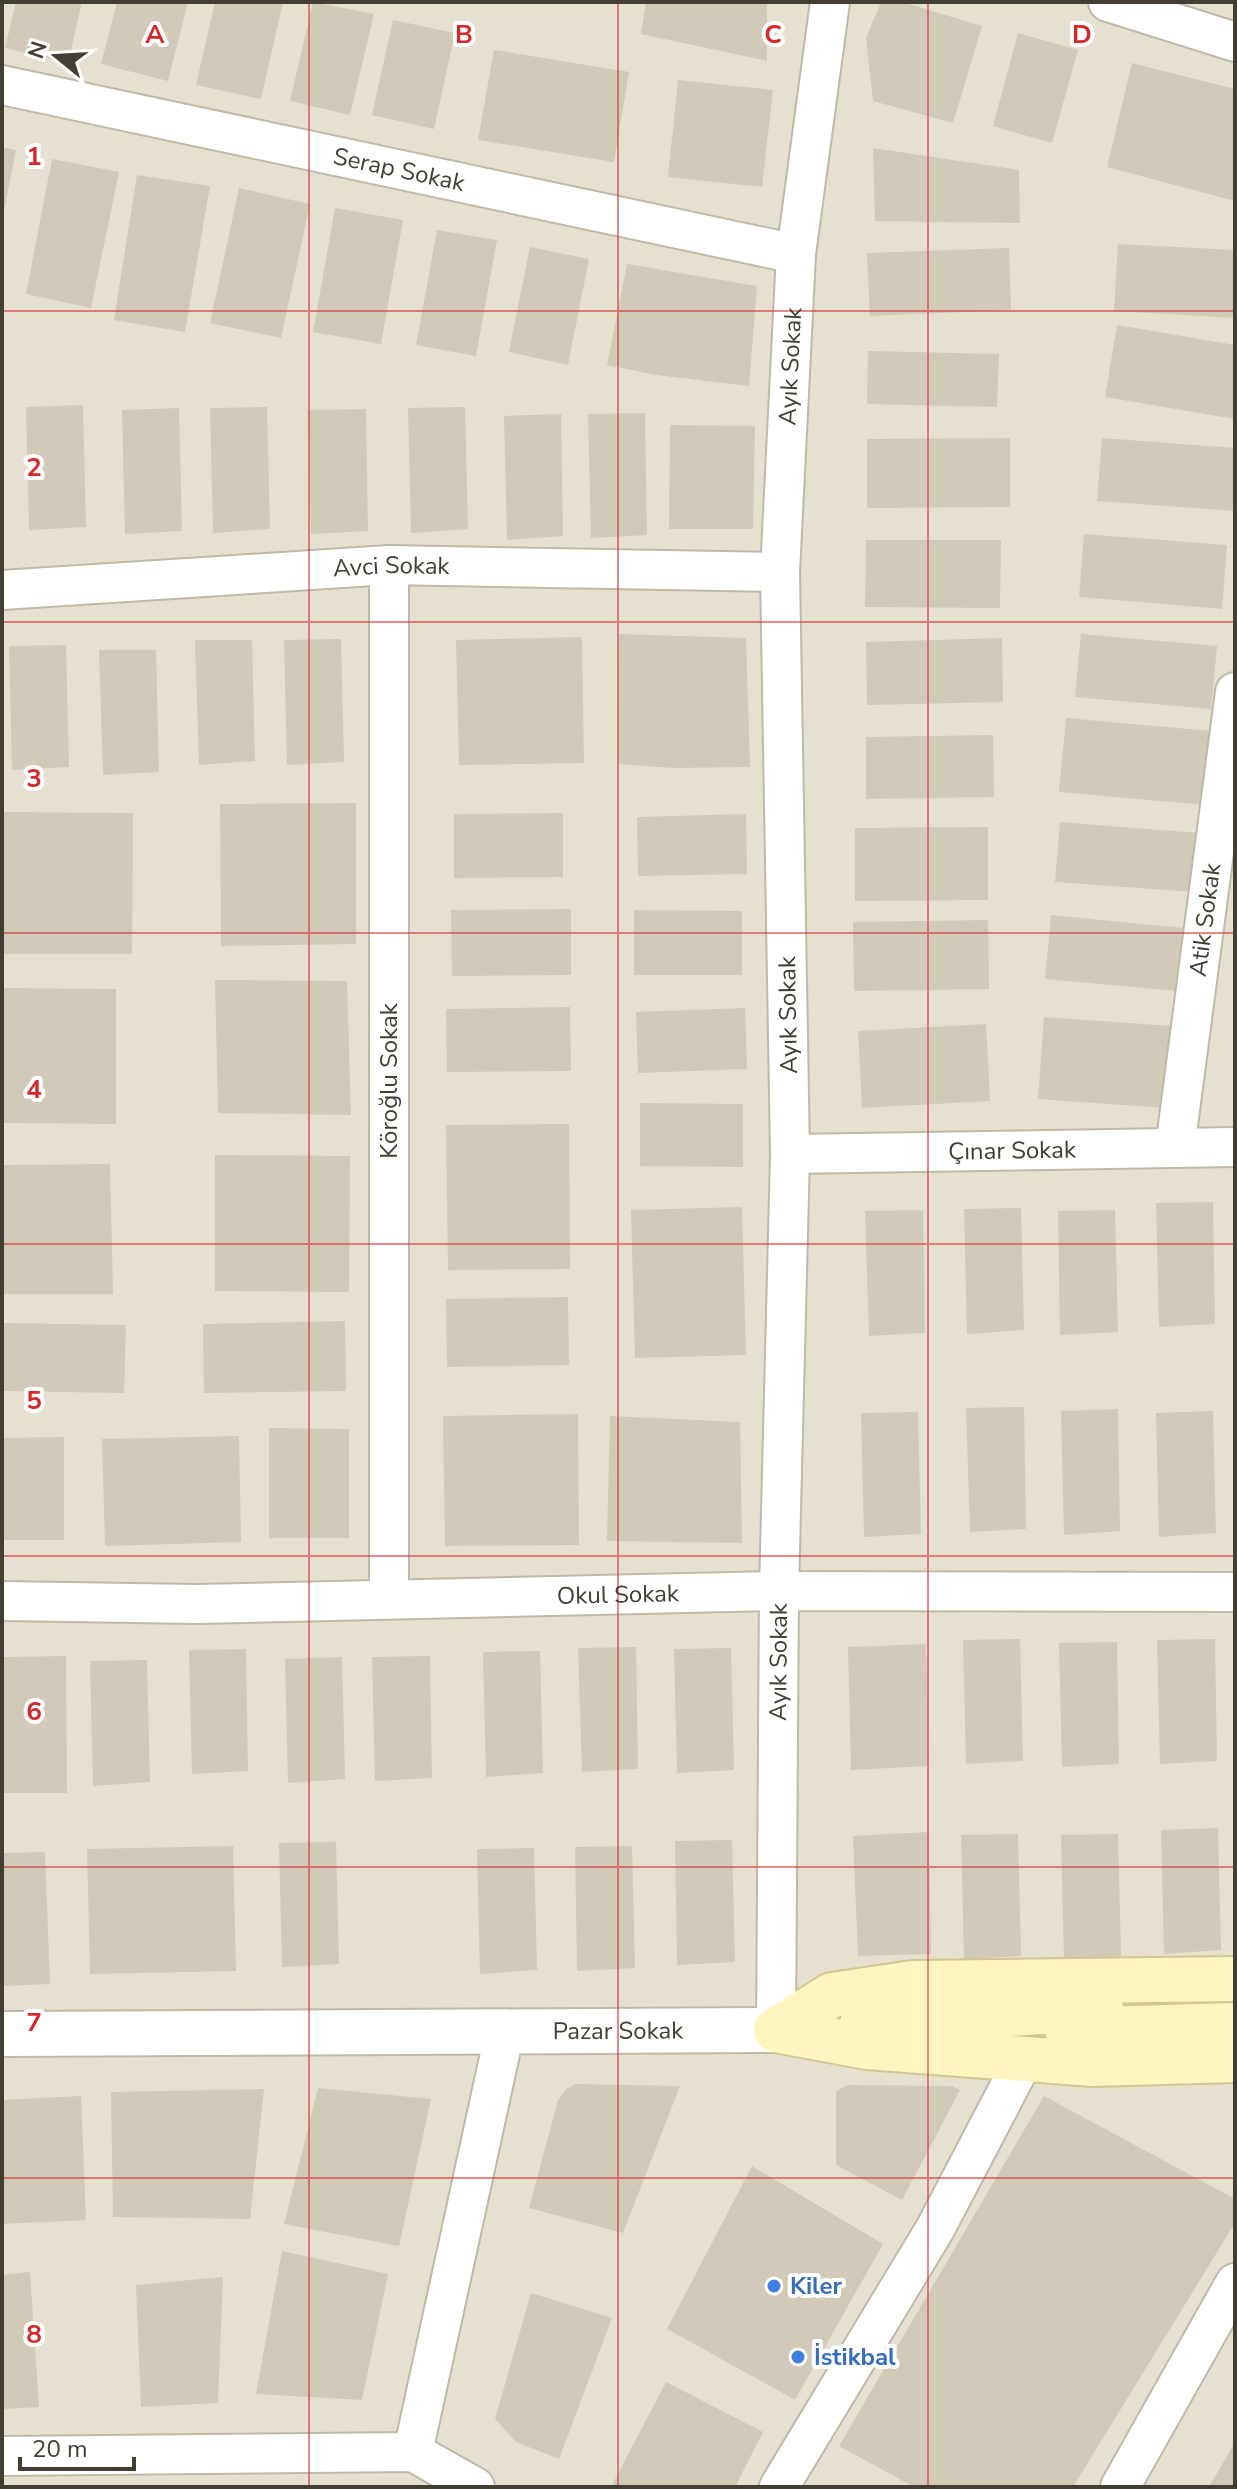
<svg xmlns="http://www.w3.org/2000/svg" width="1237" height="2489" font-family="'Nunito Sans',sans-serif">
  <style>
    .residential { fill: #e5e0d0 }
    .building { fill: #d2cab8 }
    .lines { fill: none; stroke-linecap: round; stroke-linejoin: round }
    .minor-casing { stroke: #bfb9a8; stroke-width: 42 }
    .tertiary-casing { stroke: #bfb9a8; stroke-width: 48 }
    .secondary-casing { stroke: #d2c691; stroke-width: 48 }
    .minor { stroke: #fff; stroke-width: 38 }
    .tertiary { stroke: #fff; stroke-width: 44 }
    .secondary { stroke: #fef5bf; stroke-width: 44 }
    .grid { fill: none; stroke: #d62828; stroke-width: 2; stroke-opacity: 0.55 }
    .shop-dot { fill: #3f7fe0; stroke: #fff; stroke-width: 3 }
    .labels { text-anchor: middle; stroke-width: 8; stroke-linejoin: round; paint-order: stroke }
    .street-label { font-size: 24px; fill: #423e33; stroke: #fff }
    .shop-label { font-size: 24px; font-weight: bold; fill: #366cbe; stroke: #fff; text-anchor: start }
    .grid-label { font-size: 26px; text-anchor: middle; font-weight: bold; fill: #d62828; stroke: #fff; stroke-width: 8; stroke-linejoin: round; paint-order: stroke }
  </style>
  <rect width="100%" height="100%" fill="#f1eee2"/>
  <path class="residential" d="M2,2H1235V2487H2Z"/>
  <path class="building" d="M16,2H82L68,63L5,48Z
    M117,2H188L168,81L101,64Z
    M215,2H283L261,99L196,85Z
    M313,2L374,14L350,115L290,101Z
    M646,2H767V61L641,34Z
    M881,2H902L982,26L953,123L873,101L866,38Z
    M393,20L455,33L434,129L372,115Z
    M1018,33L1078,50L1052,143L993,126Z
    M494,50L629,72L614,162L478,140Z
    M1132,63L1235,89V201L1107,167Z
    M678,80L773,90L762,187L668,177Z
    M2,147L16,150L3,216H2Z
    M873,148L1019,170L1020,223L875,221Z
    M52,159L119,172L91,308L26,294Z
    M137,175L210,186L185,332L114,320Z
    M239,188L310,204L281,338L210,323Z
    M335,208L403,220L381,344L313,332Z
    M437,230L497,240L476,356L416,345Z
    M1118,244L1235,250V318L1114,311Z
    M530,247L589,259L568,365L509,352Z
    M1009,248L1011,310L870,316L867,253Z
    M627,264L757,286L749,386L656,375L607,365Z
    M1117,325L1235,345V419L1105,397Z
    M868,351L999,354L997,407L867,404Z
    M83,405L86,527L29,530L26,407Z
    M267,407L270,529L213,533L210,408Z
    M465,407L468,529L411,533L408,408Z
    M179,408L182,531L125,534L122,410Z
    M366,409L368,531L311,534L308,410Z
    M645,413L647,535L591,538L588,414Z
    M561,414L563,536L507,540L504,416Z
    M670,425L755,426L753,529H669Z
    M1010,438V507L867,508V439Z
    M1102,438L1235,448V511L1097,501Z
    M1084,534L1227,545L1222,609L1079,597Z
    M866,540H1001L1000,608L865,607Z
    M619,634L746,638L750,767L674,768L617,764Z
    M1081,634L1217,646L1211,709L1075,697Z
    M582,637L584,763L459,765L456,640Z
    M1002,638L1003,702L867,705L866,642Z
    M341,639L344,762L287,765L284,640Z
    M195,640H252L255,761L199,765Z
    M66,645L69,767L12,770L9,646Z
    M99,650H156L159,772L103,775Z
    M1066,718L1211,731L1205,805L1059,792Z
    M993,735L994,797L866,799V737Z
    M356,803V944L221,946L220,804Z
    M2,812L133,813L132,954H2Z
    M563,813V877L454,878V814Z
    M746,814L747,874L638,876L637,817Z
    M1060,822L1198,833L1194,892L1055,882Z
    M988,827V900L855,901V828Z
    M571,909V975L452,976L451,910Z
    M634,910L742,911V975H634Z
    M1051,915L1183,928L1177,991L1045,979Z
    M988,920L989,989L854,991L853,922Z
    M215,980L347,981L351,1115L218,1113Z
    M2,988L116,989V1124L2,1123Z
    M570,1007L571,1071L447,1072L446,1009Z
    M745,1008L747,1069L638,1073L636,1012Z
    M1044,1017L1172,1026L1166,1108L1038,1099Z
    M986,1024L990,1101L862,1108L858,1031Z
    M640,1103L743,1104V1167L640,1166Z
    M569,1124L570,1269L448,1270L446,1125Z
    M215,1155L350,1156L349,1292L215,1291Z
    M110,1164L113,1294H2V1165Z
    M1213,1202L1215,1324L1159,1327L1156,1203Z
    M742,1207L746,1355L635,1358L631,1210Z
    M1021,1208L1024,1330L967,1334L964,1209Z
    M923,1210L925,1333L869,1336L865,1211Z
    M1115,1210L1118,1332L1060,1335L1058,1211Z
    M568,1297L569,1365L447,1367L446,1299Z
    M345,1321L346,1391L204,1393L203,1324Z
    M2,1323L126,1325L124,1393L2,1391Z
    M1024,1407L1026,1529L970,1532L966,1408Z
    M1118,1409L1120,1531L1064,1535L1061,1411Z
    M1213,1411L1216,1533L1159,1537L1156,1413Z
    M918,1412L921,1534L864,1537L861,1413Z
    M578,1414L579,1545L445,1546L443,1416Z
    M610,1416L740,1422L742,1543L607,1541Z
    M269,1428L349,1429V1538H269Z
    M239,1436L241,1542L105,1546L102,1439Z
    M64,1437V1540H2V1438Z
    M1020,1639L1023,1761L966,1764L963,1640Z
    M1215,1639L1217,1761L1160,1764L1157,1640Z
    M1117,1642L1119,1764L1062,1767L1059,1643Z
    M926,1644L929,1766L851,1770L848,1647Z
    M636,1647L638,1769L582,1772L578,1648Z
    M731,1648L734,1770L677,1773L674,1649Z
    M246,1649L248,1771L192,1774L189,1650Z
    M540,1651L543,1773L486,1777L483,1652Z
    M66,1656L67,1793H2V1657Z
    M430,1656L432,1778L375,1781L372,1657Z
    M342,1657L345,1779L288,1783L285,1659Z
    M147,1660L150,1782L93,1786L90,1661Z
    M1218,1828L1221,1950L1164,1954L1161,1830Z
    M929,1832L931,1954L858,1956L853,1836Z
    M1018,1834L1021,1956L964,1959L961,1835Z
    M1118,1834L1121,1956L1064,1960L1061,1835Z
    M732,1840L735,1962L677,1965L675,1841Z
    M336,1842L339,1964L282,1967L279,1843Z
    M233,1846L236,1971L90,1974L87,1849Z
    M632,1846L635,1968L577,1971L575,1847Z
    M534,1848L537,1970L480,1974L477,1849Z
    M45,1852L50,1984L2,1986V1853Z
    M575,2084L680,2086L623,2233L529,2208L558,2100L566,2089Z
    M848,2085L952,2086L960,2090L902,2200L836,2165V2091Z
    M318,2088L431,2099L399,2246L284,2224Z
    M264,2089L250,2219L113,2217L111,2092Z
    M81,2096L86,2220L2,2224V2100Z
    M1044,2096L1235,2199V2223L1073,2487H914L839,2446Z
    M752,2166L883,2244L795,2400L667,2329Z
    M282,2251L388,2274L362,2400L256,2394Z
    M30,2272L39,2407L2,2409V2275Z
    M223,2277L218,2403L141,2407L136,2285Z
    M531,2293L612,2318L559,2459L516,2442L495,2419Z
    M666,2382L763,2432L735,2487H611Z
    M1235,2442V2487H1209Z"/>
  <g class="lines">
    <defs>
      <g id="minor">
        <path d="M1108,2L1235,42"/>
        <path id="s1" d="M2,85L796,254"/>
        <path id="s2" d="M2,590L389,565L780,572"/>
        <path id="s3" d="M1175,1148L1235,692"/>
        <path id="s4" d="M790,1154L1235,1147"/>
        <path d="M389,1597V565"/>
        <path id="s5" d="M2,1601L197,1604L779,1591L1235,1592"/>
        <path id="s6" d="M776,2030L779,1591L790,1154L780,572L796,254L830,2"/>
        <path d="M413,2452L505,2031"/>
        <path d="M2,2456L413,2452L475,2487"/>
        <path d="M779,2487L935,2229L1024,2059"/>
        <path d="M1120,2487L1235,2283"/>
      </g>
      <g id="tertiary">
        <path id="s7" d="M2,2034L776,2030"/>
      </g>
      <path id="secondary" d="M862,2024L1101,2008
        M776,2030L832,1995L913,1983L1235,1979
        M776,2030L867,2047L1093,2064L1235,2060
        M1067,2030L1235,2025"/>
    </defs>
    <use href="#minor" class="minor-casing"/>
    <use href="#tertiary" class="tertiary-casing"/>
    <use href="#secondary" class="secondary-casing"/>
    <use href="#minor" class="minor"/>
    <use href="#tertiary" class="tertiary"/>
    <use href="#secondary" class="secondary"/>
  </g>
  <path class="grid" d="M309,2V2487M618,2V2487M928,2V2487M2,311H1235M2,622H1235M2,933H1235M2,1244H1235M2,1556H1235M2,1867H1235M2,2178H1235"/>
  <g class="shop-dot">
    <circle cx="774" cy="2286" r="8"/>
    <circle cx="798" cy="2357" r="8"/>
  </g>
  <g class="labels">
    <g class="street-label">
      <text dy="8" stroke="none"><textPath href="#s1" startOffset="406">Serap Sokak</textPath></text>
      <text dy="8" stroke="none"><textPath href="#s6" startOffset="1664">Ayık Sokak</textPath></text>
      <text dy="8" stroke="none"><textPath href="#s2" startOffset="390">Avci Sokak</textPath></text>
      <text dy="8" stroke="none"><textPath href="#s3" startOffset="230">Atik Sokak</textPath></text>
      <text transform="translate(788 1015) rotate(-91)" y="8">Ayık Sokak</text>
      <text transform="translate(389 1081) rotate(-90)" y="8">Köroğlu Sokak</text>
      <text dy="8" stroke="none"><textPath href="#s4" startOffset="222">Çınar Sokak</textPath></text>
      <text dy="8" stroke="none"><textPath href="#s5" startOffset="616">Okul Sokak</textPath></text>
      <text dy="8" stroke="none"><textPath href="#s6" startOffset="368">Ayık Sokak</textPath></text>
      <text dy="8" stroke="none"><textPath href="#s7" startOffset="616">Pazar Sokak</textPath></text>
    </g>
    <g class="shop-label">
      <text x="790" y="2294">Kiler</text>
      <text x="814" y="2365">İstikbal</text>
    </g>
  </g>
  <g class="grid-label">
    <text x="155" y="43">A</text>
    <text x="464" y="43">B</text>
    <text x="773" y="43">C</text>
    <text x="1082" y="43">D</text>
    <text x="34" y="165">1</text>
    <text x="34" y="476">2</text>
    <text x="34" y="787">3</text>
    <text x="34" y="1098">4</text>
    <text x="34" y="1409">5</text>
    <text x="34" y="1720">6</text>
    <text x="34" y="2031">7</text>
    <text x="34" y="2343">8</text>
  </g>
  <rect width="1237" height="2489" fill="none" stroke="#423e33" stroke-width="8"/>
  <g transform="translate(56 56) rotate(288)" stroke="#ffffff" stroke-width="6" paint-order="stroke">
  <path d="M0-6L14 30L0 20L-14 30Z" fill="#423e33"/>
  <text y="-12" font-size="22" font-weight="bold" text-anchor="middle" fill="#423e33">N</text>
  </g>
  <path d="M20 2457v12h114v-12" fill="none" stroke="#423e33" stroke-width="4"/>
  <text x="32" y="2457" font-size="24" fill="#423e33" stroke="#ffffff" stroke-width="6" paint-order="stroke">20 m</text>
</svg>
